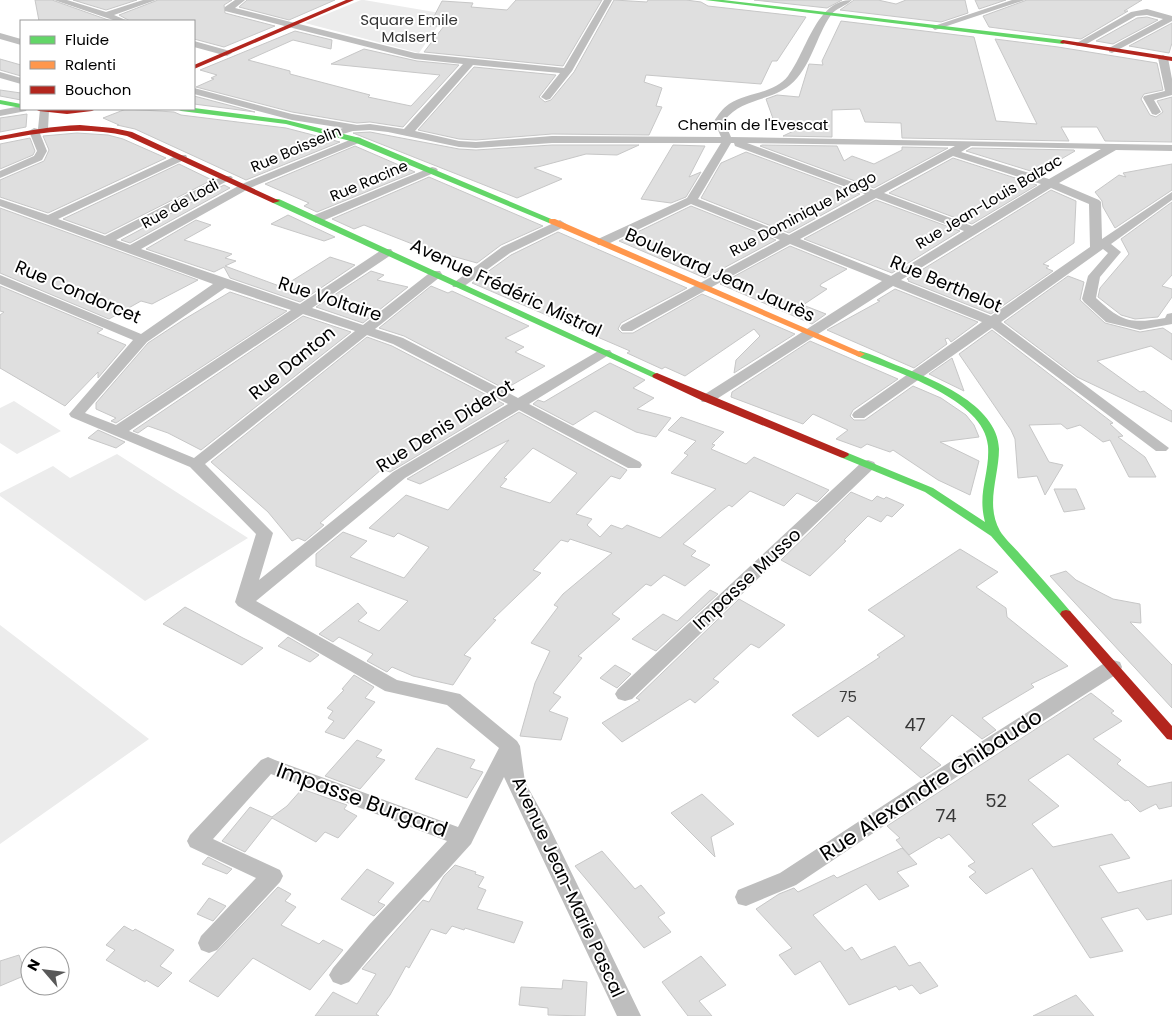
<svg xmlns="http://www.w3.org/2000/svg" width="1172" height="1016" font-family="Poppins,sans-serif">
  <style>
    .green { fill: #ececec }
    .building { fill: #dfdfdf; stroke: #c7c7c7; fill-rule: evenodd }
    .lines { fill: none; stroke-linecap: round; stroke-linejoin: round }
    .street { fill: #bebebe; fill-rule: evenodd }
    .fast { fill: #63d668; fill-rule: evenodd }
    .slow { fill: #ff974d; fill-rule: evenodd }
    .jam { fill: #b3261e; fill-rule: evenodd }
    .labels { text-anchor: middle; stroke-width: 4; stroke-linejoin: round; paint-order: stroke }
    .far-park-label { font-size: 15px; fill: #333; stroke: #fff }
    .far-street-label { font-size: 15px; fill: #000; stroke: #fff }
    .number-label { font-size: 15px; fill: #383838 }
    .street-label { font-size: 18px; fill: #000; stroke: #fff }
    .near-number-label { font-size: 18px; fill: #383838 }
    .near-street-label { font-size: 21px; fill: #000; stroke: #fff }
  </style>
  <rect width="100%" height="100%" fill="#fff"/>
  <path class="green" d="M361,0H364L446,14L419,53L305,23Z
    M14,401L61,431L17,454L0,443V408Z
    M117,454L248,538L145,601L0,496V493L53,466L70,478Z
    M0,625L149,739L0,844Z"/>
  <path class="building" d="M35,0H52L111,21H39Z
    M73,0H137L106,10Z
    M158,0H232L224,5L225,13L275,26L224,47L194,39V21H130L119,15Z
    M247,0H335L289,20L239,7Z
    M516,0H602L563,66L424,52L444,26H429L442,1L473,3L471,7L507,10Z
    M614,0L647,2L648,0H686L701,2L708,6L806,17L777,61H772L761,84L646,75L644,82L662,88L656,106L662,107L649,135L552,134L476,140L459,139L418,130L474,67L556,75L539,97L545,102L551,100L574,72Z
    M754,0H842L827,8Z
    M854,0H878L896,4L906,0H965L968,13L941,22L840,10Z
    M975,0H1006L979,9Z
    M1027,0H1142L1124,11H1128L1081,39L989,27L983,16Z
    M1147,17L1158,20L1113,44L1096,41L1137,18Z
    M841,21L974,37L996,121L1037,124L995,39L1058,47L1157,63L1163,90L1144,94L1141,99L1150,115L1156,117L1163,112L1157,101L1172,97V142L1105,141L1097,127H1061L1069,141L902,138L901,123L865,122L860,109L832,110V137L783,136L800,128L776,127L766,99L777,95L799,97L809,64L823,65L822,61Z
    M1172,23V43L1169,53L1129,46Z
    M295,31L332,40L331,49L293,40L248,60L290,71V74L370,95L368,97L411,106L440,75L331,64L364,49L417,61L459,65L403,127L370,122L357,123L292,112L196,87L214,79L211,78L217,75L200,70Z
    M0,59L21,65V76L0,70Z
    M0,90L21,93V100L0,96Z
    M194,96L255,112L194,104Z
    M126,109L174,112L181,115L286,128L340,142L246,180L135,129L117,125H119L103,118Z
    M27,114L26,127L0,132V118Z
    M370,132L459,149L476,150L552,145H639L617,155L586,154L534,168L562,179L517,198L353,133Z
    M77,133L108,135L123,139L166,158L48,213L0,197V180L44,161L49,150L43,136Z
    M30,138L35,151L33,155L0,169V144Z
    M673,145L705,146L689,177L701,172L686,197L671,203L641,199Z
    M762,145L837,146L844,161L852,156L874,164L902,150V147L948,148L874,188L760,146Z
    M355,146L415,172L317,212L304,206L309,203L265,184Z
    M972,148L1074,150L1075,151L1037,173L966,151Z
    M746,152L860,194L789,233L701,198L721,163Z
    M953,158L1037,185L972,224L889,193Z
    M179,164L212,180L105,234L63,219Z
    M1172,164V190L1115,228L1103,207L1102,201L1095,192L1119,175L1126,177L1123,173Z
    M429,177L536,223L543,226L501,245L477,263L452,256L448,258L364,225L354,229L332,219Z
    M224,185L230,188L130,243L121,240Z
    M1051,190L1076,201L1074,243L1043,264L1049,266L1046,268L1053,271L991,314L908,281L909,280L907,279Z
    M876,200L960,231L892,273L804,239Z
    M1172,202V275L1162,286L1172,289V297L1158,317L1135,319L1121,315L1098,297L1100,288L1129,254L1121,239Z
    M691,206L776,240L705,278L619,241Z
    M0,208L198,280L152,304L141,301L109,319L0,273Z
    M288,215L335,237L324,241L271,224Z
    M196,220L211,225L184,240L232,254L225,258L236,261L225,266L282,287L330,257L355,265L300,302L230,278L224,267L214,272L146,249Z
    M558,232L687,288L621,323L618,329L622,333H633L702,294L795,334L734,373L736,360L760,336L754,329L685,376L665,367L662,369L627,353L630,351L472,283L511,255Z
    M790,246L847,269L821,284L820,286L827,289L803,305L826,314L812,324L720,284Z
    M371,271L384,275L377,280L408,287L363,323L316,307Z
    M1068,276L1084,282L1080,300L1105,323L1140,332L1163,328L1172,334V360L1151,346L1097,361L1140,392L1144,391L1172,411V422L1077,377L1004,322Z
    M0,286L103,329L97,333L126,345L98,378V372L65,406L0,368V315L4,312L0,311Z
    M431,286L448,293L452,291L529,326L505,338L524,347L515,352L545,366L505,389L404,336L379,328Z
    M895,289L978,322L951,342L948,338L945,339L947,344L914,368L827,330L880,301L877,300Z
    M230,292L287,311L116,423L111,421L116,418L96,409V403L148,343L183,320Z
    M303,316L351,332L201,450L168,433L148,426L138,433L133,431Z
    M992,330L1113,423L1110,424L1123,436L1118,437L1145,457L1156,477H1129L1110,440L1103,442L1080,425L1067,429L1061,424L1029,425L1049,462L1063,465L1045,495L1037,476L1018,478L1015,439L1011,430L959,354Z
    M367,337L392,346L504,404L390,472L382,469L320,523L324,525L305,541L298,538L292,541L268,512L211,462Z
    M810,341L898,379L853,410L850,416L854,420H865L913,386L941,398L966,415L974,425L979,437L940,442L979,461L970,495L938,480L893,450L890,452L867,444L861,448L836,439L848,430L813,414L803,424L731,397L732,392Z
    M952,358L964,391L929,374Z
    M610,363L645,380L633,388L654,398L637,409L671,418L656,437L636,432L595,411L573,425L533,404L538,400L544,402Z
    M519,412L627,470L620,479L611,476L576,514L592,519L587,525L600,537L611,525L622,529L627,525L660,538L716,489L671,473L688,455L684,453L696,441L668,430L681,417L724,432L712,444L715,445L711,449L746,464L754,457L829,490L817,502L797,493L784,506L750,491L732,507L729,505L721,511L683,544L696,551L691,556L710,565L685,586L664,575L651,586L646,584L612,614L620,619L578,656L582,658L553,693L561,697L549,711L568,718L561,740L520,736L535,683L550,651L531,643L558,607L554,605L563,594L612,553L570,539L568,542L561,540L533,570L541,573L493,619L496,620L464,655L471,658L453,685L413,676L392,667L387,672L367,661L373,654L339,637L333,642L319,634L358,603L367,613L358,621L379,631L408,601L316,566V554L343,532L367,541L350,557L404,578L429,547L398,533L394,537L369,528L406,495L448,510L509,440L420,484L407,479ZM533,448L577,473L550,503L500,487L507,479L504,478Z
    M98,430L125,442L116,448L88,438Z
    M1054,489H1076L1085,509L1064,512Z
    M851,492L872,501L877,496L884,499L886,497L904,505L892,517L887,515L881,522L868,516L844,540L846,541L810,576L781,560Z
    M960,549L998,572L976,587L1006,608L1007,617L1068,666L1031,684L1034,687L982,718L996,730L982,739L952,715L920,748L941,765L921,778L848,716L818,737L792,715L880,657L877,655L905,636L868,610Z
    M1066,571L1076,580L1113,599L1140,604L1141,623L1130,622L1172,665V708L1050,576Z
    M710,590L718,594L656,651L632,639L663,614L677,621Z
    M739,599L785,625L759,648L751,644L713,679L719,682L695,703L690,699L622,742L602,723L640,700L636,698Z
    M185,607L243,638L263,648L242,665L163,624Z
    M288,637L319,655L310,662L278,646Z
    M615,665L631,674L617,688L600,678Z
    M354,675L374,687L365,698L375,702L344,739L325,732L334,721L328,718L333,711L327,708L344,690L342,689Z
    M1091,693L1114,711L1111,713L1122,721L1093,739L1121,760L1117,764L1148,787L1172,782V806L1159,809L1156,804L1140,812L1128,800L1125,801L1068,754L1028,780L1059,806L1032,824L1053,847L1112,834L1130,858L1099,866L1118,893L1172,880V914L1147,920L1138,908L1101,918L1123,951L1090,958L1032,868L986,894L969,877L976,872L968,866L975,862L949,834L941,839L939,837L909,855L896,840L900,838L887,826Z
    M357,740L382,750L376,757L385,760L360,789L325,776Z
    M437,748L475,760L470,768L483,772L467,798L415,779Z
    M302,789L347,805L344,809L357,816L338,838L325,832L316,842L272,818L245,852L222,841L250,807L272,817L287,806Z
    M702,794L734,824L711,837L715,857L671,813Z
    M902,848L917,864L897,872L909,886L879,900L866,884L813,915L845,951L852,947L861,960L895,946L909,966L920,962L938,986L920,994L912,985L899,990L896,986L849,1005L820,961L795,975L779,955L792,948L756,909L779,894L794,888L798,892L834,875L837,878Z
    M602,851L635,889L641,885L665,913L658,917L671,932L644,948L575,866Z
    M208,857L232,869L227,874L202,864Z
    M455,865L476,872L475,874L484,877L478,887L486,890L477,909L523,922L514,943L465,928L464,930L452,926L446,934L431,929L409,968L406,966L390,995L376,1014L379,1016H315L333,992L357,1004L376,974L362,969L423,900L429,902L444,876Z
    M367,869L394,883L378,902L385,905L374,916L341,899Z
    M278,887L291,894L285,901L296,907L281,925L319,944L323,940L343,950L310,990L253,958L218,997L189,981Z
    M209,898L226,906L213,921L197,914Z
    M124,926L133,931L135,929L174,950L160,966L172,973L158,987L146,980L145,982L106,960L115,950L106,945Z
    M19,955L26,975L0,986V961Z
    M701,956L726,985L699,1001L712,1016H688L662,982Z
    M563,980L587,982L585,1016L548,1015V1008L519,1005L521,987L562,989Z
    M1076,995L1094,1016H1033Z"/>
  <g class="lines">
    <path class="street" d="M54,0H67L106,12L143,0H156L114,15L128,21H116Z
      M235,0H245L235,8L415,53L564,68L604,0H612L572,71L550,99L546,100L541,97L560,73L473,65L415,131L459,141L476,142L552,136L721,137L714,121C718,115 723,108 729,104C747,92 774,94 788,76C807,51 816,0 852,0C846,6 836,8 831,15C816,36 811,68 790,85C769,102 741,98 724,121L731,137L1172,145V151L1116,150L1059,183L1099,200L1101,202L1102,239L1172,192V200L1111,244L1121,252L1100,277L1096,298C1122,322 1130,324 1165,318L1167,314L1172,313V324L1140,330L1106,322L1084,302L1082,299L1088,276L1108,253L1103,249L1001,322L1169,448L1166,451H1156L992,328L864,418H854L852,415L854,412L982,322L893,286L712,402H702L700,399L702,396L882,281L790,244L632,331H622L620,328L622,325L780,240L691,204L606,245H598L596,242L598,239L687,198L721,143H552L476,148L459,147L388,132L370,130L353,131L336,136L331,133L332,131L343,128L292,120L194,94V88L292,114L357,125L370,124L404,129L463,64L415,59L225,11V7ZM731,143H734L735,146L865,194L789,235L698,199ZM747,143L955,146L874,190ZM971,146L1101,149L1049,179L961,152ZM953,156L1041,184L972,226L884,193ZM1051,188L1089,204L1090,247L991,316L901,280ZM876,198L964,231L891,276L800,239Z
      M1012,0H1025L935,30L931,27Z
      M1147,9L1172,16V21L1112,53L1109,52V48L1163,19L1147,15L1136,16L1083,46H1077L1075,44L1131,12Z
      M0,33L21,39V45L0,39Z
      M194,41L230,51L232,53L227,56L194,47Z
      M1163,55L1168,58L1172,79V95L1154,100L1161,112L1156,115L1152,114L1143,98L1144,96L1165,91L1158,58Z
      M0,72L21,78V84L0,78Z
      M21,106V109H27L26,111L0,116V110Z
      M40,109L49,110L48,129L47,131H39L47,151L42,160L0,178V171L34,156L37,151L29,131L34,128L38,129Z
      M357,137L361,138L362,140L361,142L250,188L141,249L300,304L383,249H391L393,252L391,255L312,308L363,325L432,271H440L442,274L440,277L375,329L403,338L518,398L600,350H610L612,353L529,404L640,462L642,465L640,468H628L519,410L405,478L256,601L397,680L460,694L517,741L520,746L525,782L546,820L641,1016H617L504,777L471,844L385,939L349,982L341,985L333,982L329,975L333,968L369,925L447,841L271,774L213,839L280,870L283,876L280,882L217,950L209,953L201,950L198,943L201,936L256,878L190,847L187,841L190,835L261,760L268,757L275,760L458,827L499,748L447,705L385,691L238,606L235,602L256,534L190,467L71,417L69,414L133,340L0,284V275L141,334L213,284L0,206V199L48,215L178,155H186L187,157L186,159L58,219L105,236L223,176H231L233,178L116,240L130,245L242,184ZM225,288L291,310L116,425L85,413L147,342ZM303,314L355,331L194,458L129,431ZM367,335L393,344L508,404L393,472L259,580L273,533L205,464Z
      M432,167L436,168L438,170L436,172L320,222L316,223L310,219L312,216Z
      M560,220L566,224L564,227L510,253L463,287H453L452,284L502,247Z
      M868,460L874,462L876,465L874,468L632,699L625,701L618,699L615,694L618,689L862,462Z
      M1113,660L1120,662L1122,667L1120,672L979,762L796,885L746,906L738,904L735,897L738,890L780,873L965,752L1106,662Z"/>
    <path class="fast" d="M705,0H723L1063,40L1066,42L1063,44Z
      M0,100L21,104V108L0,104Z
      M194,108L286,120L360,138L556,221L549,223L354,142L286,124L181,111L177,109Z
      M273,199H279L662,376L660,378H654L273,203Z
      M860,351C872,354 884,360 896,365C930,378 998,404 999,449C999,477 985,504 1000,531C1005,539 1014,547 1020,554C1037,573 1054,592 1070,611L1072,614L1070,617H1062L991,536L925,492L840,457L839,455L840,453H848L933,488L985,522C977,492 990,474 988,446C985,399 893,371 857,356L855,354Z"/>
    <path class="slow" d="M549,219H555L865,354L860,357L857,356L549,223Z"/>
    <path class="jam" d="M346,0H354L194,69V65Z
      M1063,40L1172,57V61L1061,43L1060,42Z
      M35,109H96L92,111L67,114L39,111Z
      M80,125L113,128L132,132L280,201L273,203L127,136C84,126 43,132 0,140V136C27,131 53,126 80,125Z
      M657,373L848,453L849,455L844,458L840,457L703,401L654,378L652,376L654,374Z
      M1066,610L1070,611L1172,726V740L1167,739L1062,617L1060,614L1062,611Z"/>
  </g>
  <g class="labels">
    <g class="far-park-label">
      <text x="409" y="25">Square Emile<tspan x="409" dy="17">Malsert</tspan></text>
    </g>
    <g class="far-street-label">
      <text x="753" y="130">Chemin de l'Evescat</text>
      <text transform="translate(296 149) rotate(-23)" y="5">Rue Boisselin</text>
      <text transform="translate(369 181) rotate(-23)" y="5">Rue Racine</text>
      <text transform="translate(989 202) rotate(-31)" y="5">Rue Jean-Louis Balzac</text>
      <text transform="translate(180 204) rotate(-29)" y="5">Rue de Lodi</text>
      <text transform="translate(803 214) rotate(-28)" y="5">Rue Dominique Arago</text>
    </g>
    <g class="number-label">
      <text x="848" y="702">75</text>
    </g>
    <g class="street-label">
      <text transform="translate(720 275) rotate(24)" y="6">Boulevard Jean Jaurès</text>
      <text transform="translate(946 284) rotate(23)" y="6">Rue Berthelot</text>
      <text transform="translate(506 288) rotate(25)" y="6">Avenue Frédéric Mistral</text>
      <text transform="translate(78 292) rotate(23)" y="6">Rue Condorcet</text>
      <text transform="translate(330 299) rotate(18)" y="6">Rue Voltaire</text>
      <text transform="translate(292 363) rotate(-39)" y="6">Rue Danton</text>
      <text transform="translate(445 426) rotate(-32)" y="6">Rue Denis Diderot</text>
      <text transform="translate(747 579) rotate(-43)" y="6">Impasse Musso</text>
      <text transform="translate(568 887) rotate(65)" y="6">Avenue Jean-Marie Pascal</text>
    </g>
    <g class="near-number-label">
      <text x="915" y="731">47</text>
      <text x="996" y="807">52</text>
      <text x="946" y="822">74</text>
    </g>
    <g class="near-street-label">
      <text transform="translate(931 785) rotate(-33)" y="7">Rue Alexandre Ghibaudo</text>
      <text transform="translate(362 800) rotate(20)" y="7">Impasse Burgard</text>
    </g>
  </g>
  <rect x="20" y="20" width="175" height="90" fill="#ffffff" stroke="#999999"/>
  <rect x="30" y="36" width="25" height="8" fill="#63d668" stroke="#999999"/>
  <text x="65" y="45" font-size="15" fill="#000000">Fluide</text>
  <rect x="30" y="61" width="25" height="8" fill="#ff974d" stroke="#999999"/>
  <text x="65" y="70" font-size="15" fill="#000000">Ralenti</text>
  <rect x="30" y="86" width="25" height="8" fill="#b3261e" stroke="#999999"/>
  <text x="65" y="95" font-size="15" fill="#000000">Bouchon</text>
  <g transform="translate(45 971) rotate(298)"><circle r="24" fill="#ffffff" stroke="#999999"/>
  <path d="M0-4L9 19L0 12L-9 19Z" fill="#595959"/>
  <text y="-8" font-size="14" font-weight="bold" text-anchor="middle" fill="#000000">N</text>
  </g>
</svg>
